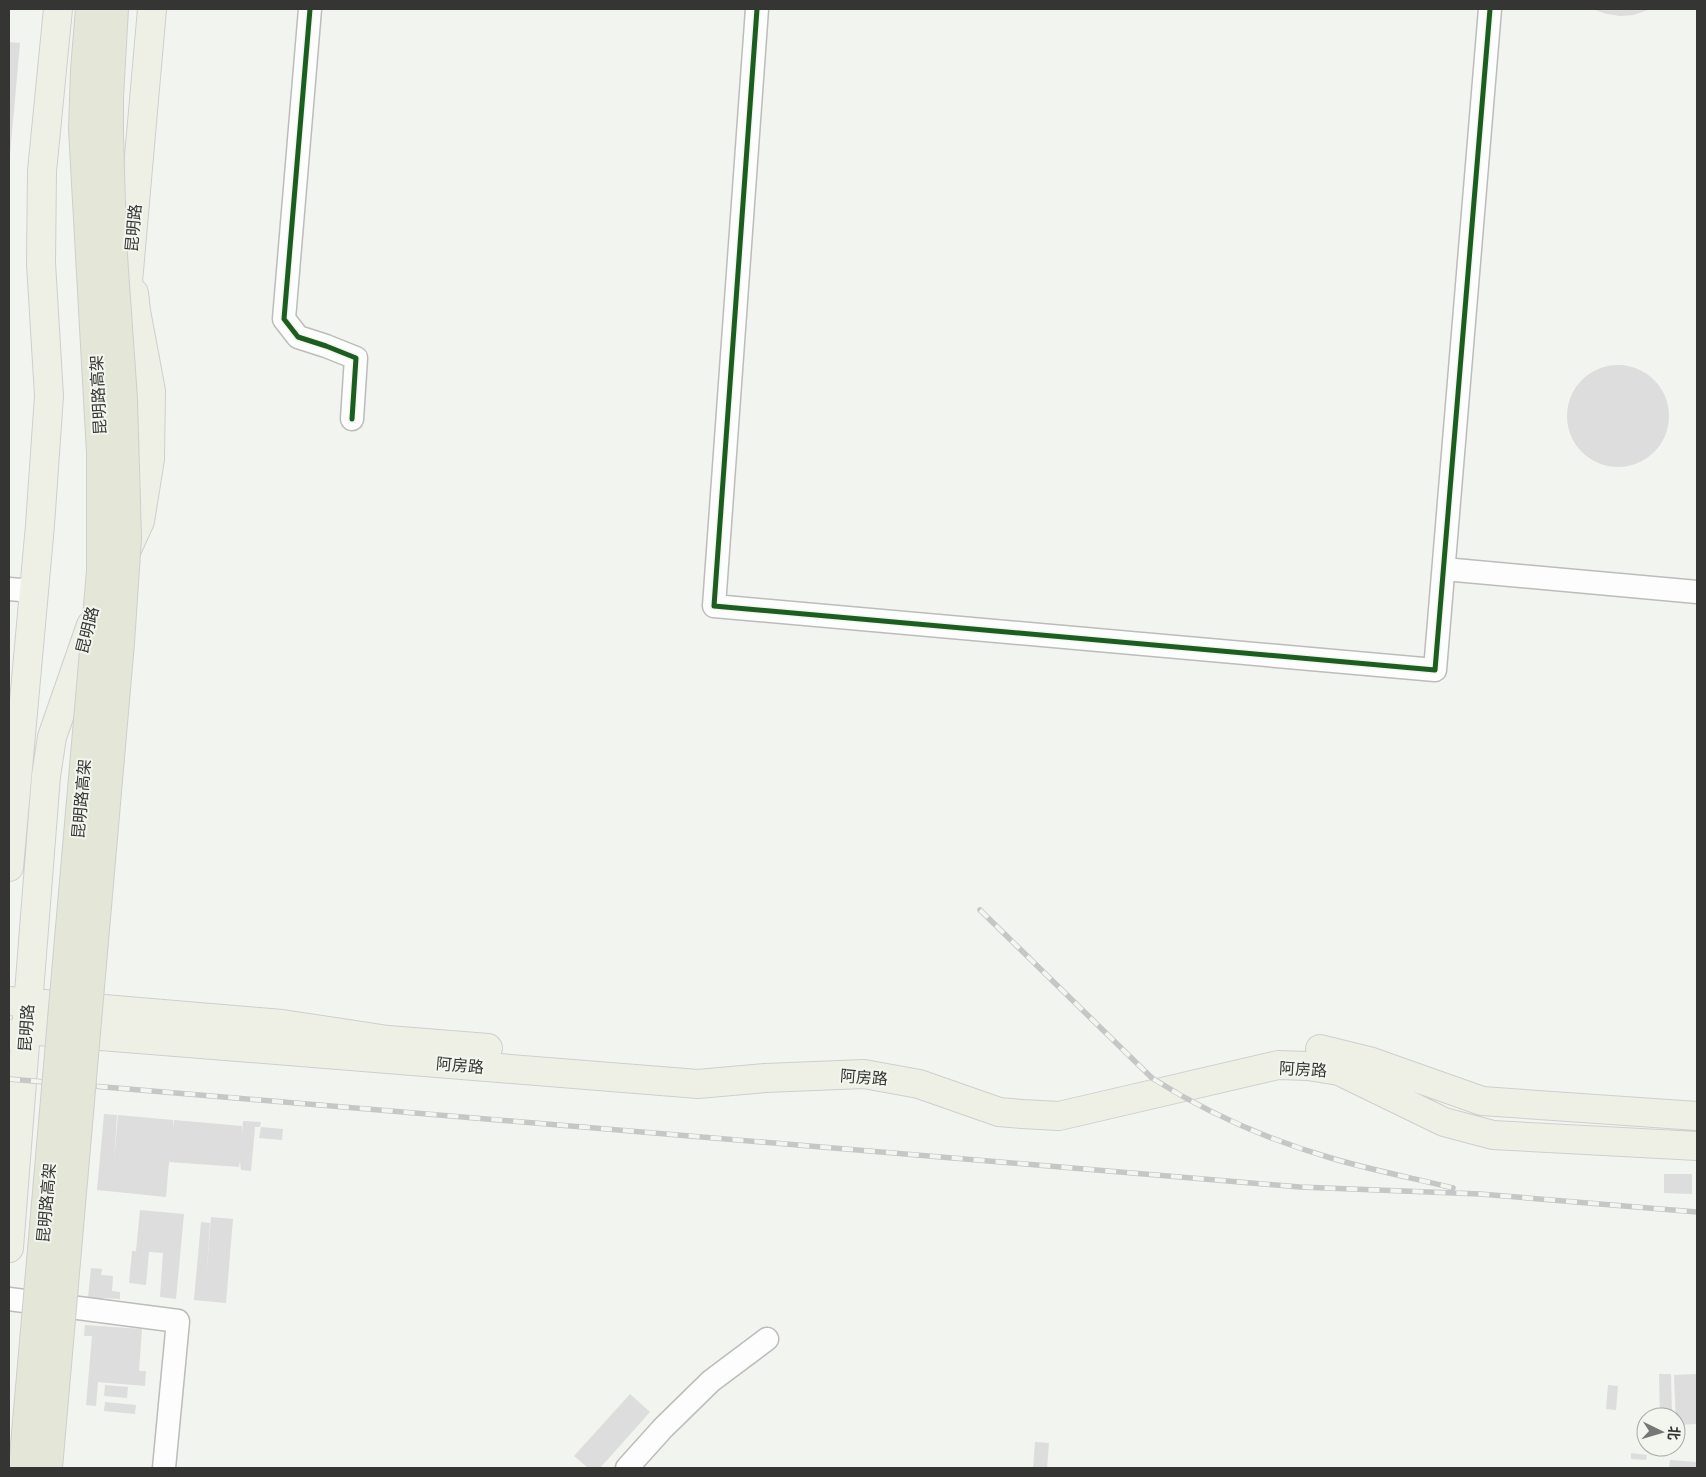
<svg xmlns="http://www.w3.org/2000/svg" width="1706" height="1477" font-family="'Playfair Display','Noto Sans SC',serif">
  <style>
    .building { fill: #dcdddc }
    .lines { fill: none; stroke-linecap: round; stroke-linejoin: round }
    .minor-casing { stroke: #bcbcba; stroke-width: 25 }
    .major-casing { stroke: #cecfcd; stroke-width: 30 }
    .highway-casing { stroke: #cecfcd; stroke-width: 30 }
    .minor { stroke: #fdfdfd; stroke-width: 22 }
    .major { stroke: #eef0e6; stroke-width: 28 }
    .highway { stroke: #e4e6d7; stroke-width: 28 }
    .rail-casing { stroke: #c6c6c6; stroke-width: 5.5 }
    .rail { stroke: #f3f5ef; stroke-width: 4; stroke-dasharray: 11; stroke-linecap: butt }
    .highway-bridge-casing { stroke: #cecfcd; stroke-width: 30; stroke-linecap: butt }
    .highway-bridge { stroke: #e4e6d7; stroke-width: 28 }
    .cycleway-casing { stroke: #f3f5ef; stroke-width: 8 }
    .cycleway { stroke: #1b5e20; stroke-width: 5 }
    .labels { text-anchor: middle; stroke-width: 4; stroke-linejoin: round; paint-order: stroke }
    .street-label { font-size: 16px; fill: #353633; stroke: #f3f5ef }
  </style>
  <rect width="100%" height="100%" fill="#f2f4f0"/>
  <path class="building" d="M1592,9H1651L1633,15L1620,16L1607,14Z
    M9,42L20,43L10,155H9Z
    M1567 416a51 51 0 1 1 102 0a51 51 0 1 1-102 0Z
    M104,1114L117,1115L114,1161L118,1115L173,1120V1128L174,1120L242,1126V1135L243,1121L261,1122L260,1127H255L251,1171L241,1170L240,1161L239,1167L169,1162L166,1197L97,1190Z
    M261,1127L283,1129L282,1140L259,1138Z
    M1664,1174H1692V1194L1664,1193Z
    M140,1210L184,1214L176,1299L160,1297L163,1253L149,1252L146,1285L129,1283L132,1251H136Z
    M211,1217L233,1219L226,1303L194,1300L201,1222L210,1223L206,1282Z
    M91,1268L102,1269L101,1275L113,1276L112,1291L120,1292V1299L103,1298V1300L88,1297Z
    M85,1325L142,1329L139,1371H146L145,1386L98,1382L96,1406L86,1405L92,1336H84Z
    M1659,1374H1671L1672,1415H1660Z
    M1697,1374V1424L1676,1425L1674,1375Z
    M105,1385L128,1387L127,1398L104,1396Z
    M1608,1385L1618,1386L1616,1410L1606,1409Z
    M630,1394L650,1412L600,1468H588L574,1456Z
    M105,1402L136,1405L135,1414L104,1411Z
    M1035,1442L1049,1443L1047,1468H1033Z
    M1631,1453L1647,1455L1646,1460L1631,1459Z
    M1670,1460L1697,1462V1468H1669Z"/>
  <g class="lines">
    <defs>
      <path id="minor" d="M310,9L284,319L298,337L326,346L356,358L352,419
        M757,9L714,606L1435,670L1490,9
        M1444,569L1697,592
        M9,589L33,591
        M9,1299L178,1321L164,1468
        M627,1468L663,1428L711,1381L767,1339"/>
      <path id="major" d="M125,316L152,9
        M125,554L140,521L150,459L151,391L136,311L134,293
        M9,867L40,525L49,396L41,263L42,171L58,9
        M9,1001L282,1024L388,1040L488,1048
        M9,1035L26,1030L698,1084L765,1078L864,1074L919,1084L999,1112L1022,1114L1059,1116L1278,1065L1308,1066L1339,1071L1444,1122L1493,1135L1697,1146
        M1320,1049L1369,1061L1482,1101L1697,1116
        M9,1248L46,776L52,737L91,625"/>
      <path id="highway" d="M83,129L85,70L90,9
        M109,134V97L114,9"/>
    </defs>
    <use href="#minor" class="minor-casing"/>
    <use href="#major" class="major-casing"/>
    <use href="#highway" class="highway-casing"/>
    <use href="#minor" class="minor"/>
    <use href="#major" class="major"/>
    <use href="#highway" class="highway"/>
    <defs>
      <path id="rail" d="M980,910L1152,1078C1207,1113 1269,1140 1331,1158C1371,1170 1413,1178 1453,1188
        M9,1079L1300,1187L1480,1194L1697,1212"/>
    </defs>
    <use href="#rail" class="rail-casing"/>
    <use href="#rail" class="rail"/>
    <defs>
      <path id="highway-bridge" d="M23,1468L101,571V453L83,129
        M48,1468L120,643L127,538L123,399L112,241L109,134"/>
    </defs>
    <use href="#highway-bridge" class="highway-bridge-casing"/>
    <use href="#highway-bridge" class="highway-bridge"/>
    <defs>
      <path id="cycleway" d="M310,9L284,319L298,337L326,346L356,358L352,419
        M757,9L714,606L1435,670L1490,9"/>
    </defs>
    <use href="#cycleway" class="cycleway-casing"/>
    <use href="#cycleway" class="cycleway"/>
  </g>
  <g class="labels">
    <g class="street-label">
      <text transform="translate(133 228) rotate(-85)" y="6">昆明路</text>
      <text transform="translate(98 395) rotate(-93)" y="6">昆明路高架</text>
      <text transform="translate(87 630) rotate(-76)" y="6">昆明路</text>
      <text transform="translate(81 799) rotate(-85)" y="6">昆明路高架</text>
      <text transform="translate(26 1028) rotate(-86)" y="6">昆明路</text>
      <text transform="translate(460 1065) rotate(5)" y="6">阿房路</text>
      <text transform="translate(1303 1069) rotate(3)" y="6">阿房路</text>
      <text transform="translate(864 1077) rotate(4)" y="6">阿房路</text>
      <text transform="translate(46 1203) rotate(-85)" y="6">昆明路高架</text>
    </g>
  </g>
  <rect width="1706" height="1477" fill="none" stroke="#353633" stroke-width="20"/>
  <g transform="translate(1661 1432) rotate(95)"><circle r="24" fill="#f3f5ef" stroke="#a7a9a4"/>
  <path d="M0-4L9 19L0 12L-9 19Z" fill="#777875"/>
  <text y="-8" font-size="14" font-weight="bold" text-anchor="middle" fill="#353633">北</text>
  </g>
</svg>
